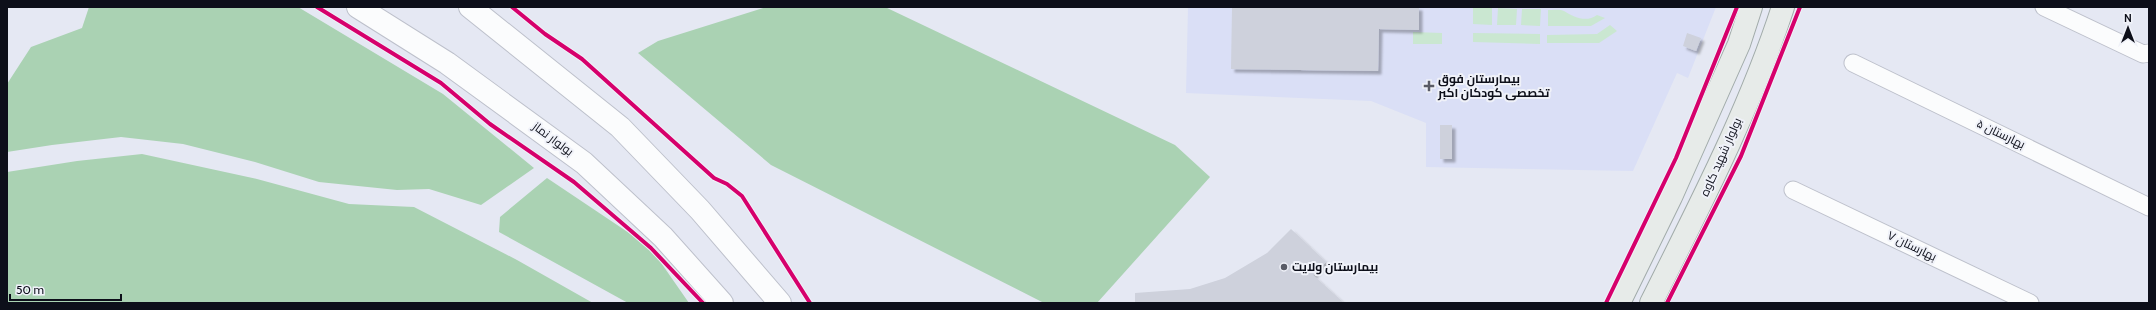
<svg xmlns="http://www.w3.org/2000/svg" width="2156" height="310" font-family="Cabin,Cairo,sans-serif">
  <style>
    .built { fill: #dadff6 }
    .green { fill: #cae7d1 }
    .forest { fill: #aad2b3 }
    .building { fill: #ced1dc; filter: url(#shadow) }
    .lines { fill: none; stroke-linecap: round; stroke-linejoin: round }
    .minor-casing { stroke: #bdc0cb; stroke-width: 19 }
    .secondary-casing { stroke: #bdc0cb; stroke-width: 24 }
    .primary-casing { stroke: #a1aba9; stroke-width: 24 }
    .minor { stroke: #fbfcfd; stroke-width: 17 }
    .secondary { stroke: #fbfcfd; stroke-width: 22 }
    .primary { stroke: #e7ebe9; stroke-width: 22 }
    .cycleway-casing { stroke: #f0f2f9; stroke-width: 6 }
    .cycleway { stroke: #d6006c; stroke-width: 4 }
    .poi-dot { fill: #595b66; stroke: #f0f2f9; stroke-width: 1.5 }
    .labels { text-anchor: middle; stroke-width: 4; stroke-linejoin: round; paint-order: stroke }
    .poi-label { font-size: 12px; font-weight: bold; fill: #0d0f1a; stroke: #f0f2f9; text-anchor: start }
    .street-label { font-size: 12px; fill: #0d0f1a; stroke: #f0f2f9 }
  </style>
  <defs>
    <filter id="shadow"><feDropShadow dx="3.5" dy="3.5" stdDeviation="1" flood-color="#0004"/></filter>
  </defs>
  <rect width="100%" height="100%" fill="#e5e8f3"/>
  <path class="built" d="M1188,7H1716L1688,78L1677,73L1633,171L1426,167V123L1371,101L1186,93Z"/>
  <path class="green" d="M1473,8H1492V25L1473,24Z
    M1498,8L1517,9L1516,25H1497Z
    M1522,9H1541L1540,26L1521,25Z
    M1548,10C1552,10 1561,9 1564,11C1574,17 1586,23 1597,15L1605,18L1591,26H1548Z
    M1610,25L1617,31L1599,43H1547V35L1597,34Z
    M1413,32L1442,33V44H1413Z
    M1473,33L1540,34V44L1473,42Z"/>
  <path class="forest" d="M89,7H298L443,94L534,168L481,205L429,189L397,190L319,182L255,162L183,144L121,137L52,145L7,152V84L31,47L82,28Z
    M766,7H885L1175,145L1210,177L1097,303H1044L771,165L638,53L658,41Z
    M142,154L257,179L349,204L414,207L517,260L593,303H7V172L77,161Z
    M547,178L650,247L689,303H628L499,232L500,217Z"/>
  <path class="building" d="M1232,7H1419V30L1379,29L1378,71L1231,69Z
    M1687,33L1701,38L1696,51L1683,46Z
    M1440,125H1452V159H1440Z
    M1291,229L1326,262L1313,275L1344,303H1135V293L1190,289L1225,278L1267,253Z"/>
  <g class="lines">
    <defs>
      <path id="minor" d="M2044,7L2143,54L2149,53
        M1853,63L2149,207
        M1793,190L2030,303"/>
      <path id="secondary" d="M358,7L447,63L584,163L663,237L722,303
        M470,7L620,127L700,210L780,303"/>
      <path id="primary" d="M1619,303L1671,197L1739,44L1751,7
        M1651,303C1699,207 1750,109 1783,7"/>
    </defs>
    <use href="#minor" class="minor-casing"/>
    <use href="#secondary" class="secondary-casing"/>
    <use href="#primary" class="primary-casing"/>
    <use href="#minor" class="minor"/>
    <use href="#secondary" class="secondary"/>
    <use href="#primary" class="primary"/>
    <defs>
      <path id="cycleway" d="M317,7L441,83L490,124L574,182L651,248L703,303
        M512,7L545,34L582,59L714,178L727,184L742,196L810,303
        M1606,303L1676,158L1737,7
        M1667,303L1741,156L1800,7"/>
    </defs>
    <use href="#cycleway" class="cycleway-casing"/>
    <use href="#cycleway" class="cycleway"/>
  </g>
  <g class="poi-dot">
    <path d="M1427 80h4v4h4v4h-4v4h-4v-4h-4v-4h4z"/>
    <circle cx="1284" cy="267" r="4"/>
  </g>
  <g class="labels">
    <g class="poi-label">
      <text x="1438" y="83">بیمارستان فوق<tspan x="1438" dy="14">تخصصی کودکان اکبر</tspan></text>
      <text x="1292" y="271">بیمارستان ولایت</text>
    </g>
    <g class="street-label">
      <text transform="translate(2001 134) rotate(26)" y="4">بهارستان ۵</text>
      <text transform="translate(553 139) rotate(37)" y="4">بولوار نماز</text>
      <text transform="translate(1721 157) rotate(-66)" y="4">بولوار شهید کاوه</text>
      <text transform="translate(1912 246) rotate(26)" y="4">بهارستان ۷</text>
    </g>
  </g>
  <rect width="2156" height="310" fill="none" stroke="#0d0f1a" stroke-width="16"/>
  <g transform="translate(2128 28)" stroke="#f0f2f9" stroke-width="3" paint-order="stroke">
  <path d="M0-3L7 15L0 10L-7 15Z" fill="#0d0f1a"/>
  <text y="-6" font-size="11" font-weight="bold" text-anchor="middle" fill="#0d0f1a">N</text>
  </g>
  <path d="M10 294v6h111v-6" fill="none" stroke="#0d0f1a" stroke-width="2"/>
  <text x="16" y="294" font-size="12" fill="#0d0f1a" stroke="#f0f2f9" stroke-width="3" paint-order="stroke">50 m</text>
</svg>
